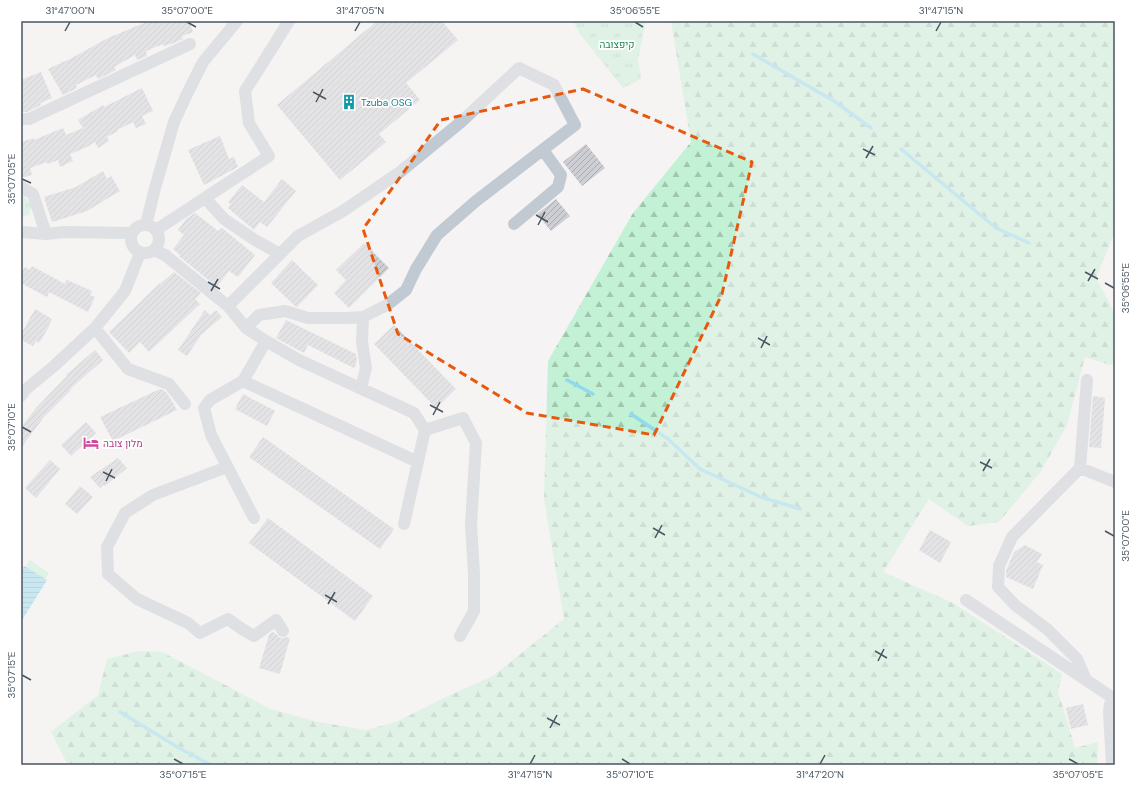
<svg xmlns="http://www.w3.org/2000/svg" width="1136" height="786" font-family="'DM Sans',Heebo,sans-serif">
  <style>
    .forest { fill: url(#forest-firs) }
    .park { fill: url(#park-tufts) }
    .garden { fill: #c3f1d5 }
    .water { fill: url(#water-rules) }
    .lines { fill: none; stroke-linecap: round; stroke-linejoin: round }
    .stream { stroke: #90daee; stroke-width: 3.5 }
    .building { fill: url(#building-hatch) }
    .minor { stroke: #c1cad2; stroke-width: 12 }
    .marked { fill: none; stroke: #e8590c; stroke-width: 3; stroke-dasharray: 8 5; stroke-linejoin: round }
    .ticks { fill: none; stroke: #4a5661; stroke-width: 1.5 }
    .labels { text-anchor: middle; stroke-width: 3.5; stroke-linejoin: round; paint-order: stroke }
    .park-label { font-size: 10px; fill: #17864f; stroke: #fff }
    .culture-label { font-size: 10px; fill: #0d838f; stroke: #fff; text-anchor: start }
    .hotel-label { font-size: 10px; fill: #b23c85; stroke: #fff; text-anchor: start }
    .neatline { fill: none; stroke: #4a5661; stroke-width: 1.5 }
    .ticks-label { font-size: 10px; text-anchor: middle; fill: #4a5661 }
  </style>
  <defs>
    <pattern id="forest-firs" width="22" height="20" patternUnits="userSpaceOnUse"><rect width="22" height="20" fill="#c3f1d5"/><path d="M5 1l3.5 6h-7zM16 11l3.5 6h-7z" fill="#a0c6b0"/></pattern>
    <pattern id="park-tufts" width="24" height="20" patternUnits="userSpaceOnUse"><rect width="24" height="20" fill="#c3f1d5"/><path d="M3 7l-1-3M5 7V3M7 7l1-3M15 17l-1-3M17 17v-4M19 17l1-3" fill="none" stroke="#a0c6b0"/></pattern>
    <pattern id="water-rules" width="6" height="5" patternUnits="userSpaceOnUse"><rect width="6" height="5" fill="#90daee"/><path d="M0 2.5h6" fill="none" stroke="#78b4c4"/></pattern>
    <pattern id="building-hatch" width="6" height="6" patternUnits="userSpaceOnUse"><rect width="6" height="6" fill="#cdcfd5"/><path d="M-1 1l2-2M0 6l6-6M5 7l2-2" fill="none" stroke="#a8abb0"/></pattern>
  </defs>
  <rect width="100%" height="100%" fill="#f5f3f3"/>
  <path class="forest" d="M671,21H1115V232L1096,278L1115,314V362L1110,365L1085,357L1067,425L1041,471L999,522L968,526L929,499L883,572L953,603L1062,674L1058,691L1075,748L1098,742L1097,765H68L51,732L98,695L107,659L139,651L162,652L235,690L270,709L318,722L366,730L396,722L446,697L493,676L564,619L544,499L548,361L633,213L691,142Z"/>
  <path class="park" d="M573,21H646L638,59L641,79L623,88L580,34Z
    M21,194L32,204L29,215L21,218Z"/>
  <path class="garden" d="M30,560L49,573L21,615V573Z"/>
  <path class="water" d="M24,566L47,580L21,622V572Z"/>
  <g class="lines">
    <path class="stream" d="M753,54L834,101L871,128
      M901,149L996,228L1029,243
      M567,380L593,394
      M631,414L668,439L700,469L761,497L800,509
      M120,712L179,748L211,765"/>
  </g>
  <path class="building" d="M149,21H189L193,32L182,36L183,39L174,43L163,46V44L146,51L147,56L137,60L135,55L114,67L116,70L98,79L96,75L76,85L77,88L63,95L48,69L72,58L108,38Z
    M377,21H442L458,40L406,83L420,100L379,134L386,142L340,180L277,105Z
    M41,72L52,98L40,103L41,105L27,112H23L21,105V80Z
    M142,88L153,111L142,116L146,124L136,128L133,122L117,130L118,131L107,137L109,141L98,148L95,142L85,148L70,154L73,161L60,167L58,160L48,164L47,162L30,168L32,175L21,178V142L34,138V140L63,128L66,135L83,128L78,120L103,105L104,107Z
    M220,136L229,159L234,157L238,167L204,185L188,150Z
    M586,144L605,168L582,186L563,162Z
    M103,171L107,179L111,176L120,191L87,211L52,222L44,197L76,187Z
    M282,179L296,191L267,227L260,222L254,230L228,208L231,204L228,202L242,185L264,202Z
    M556,199L570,216L551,231L537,214Z
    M195,213L218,231L222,228L255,255L238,277L229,271L217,287L179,256L180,255L173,249L184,235L178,230L186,219Z
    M364,243L389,268L349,308L334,293L346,280L336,270Z
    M292,260L318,285L297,307L295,306L271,283Z
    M32,266L65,284L67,280L92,291L90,295L95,297L88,312L49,292L47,297L21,283V274L25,267L30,270Z
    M174,272L201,293L195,299L200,304L149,352L140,342L129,353L109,332L159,284H160Z
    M35,309L52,319L49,324L50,325L39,343L36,341L33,346L21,340V334Z
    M205,310L210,315L216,310L222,317L201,335L187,356L178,350Z
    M286,320L356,354L357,361L354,368L308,345L304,353L276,338Z
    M394,325L456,389L436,408L374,344Z
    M95,350L103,360L70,389L71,390L44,417L21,448V427L37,407L67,376L66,375Z
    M160,389L164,390L169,396L177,410L113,441L100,417Z
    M243,394L275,411L267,426L235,409Z
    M1093,396L1105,398L1101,448L1089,447Z
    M86,422L96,433L71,456L61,445Z
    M263,437L394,529L380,549L249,457Z
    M118,458L127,468L105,486L103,485L100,488L90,477Z
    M50,460L60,469L36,498L25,488Z
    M80,486L93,497L77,514L65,504Z
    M268,518L373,596L355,621L249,543Z
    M930,530L951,542L940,563L919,550Z
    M1025,545L1042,554L1037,562L1043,565L1033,589L1006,577V571L1014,552Z
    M272,632L275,633L280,638H284L287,637L290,638L280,674L259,668L269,635Z
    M1083,704L1088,725L1071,729L1066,708Z"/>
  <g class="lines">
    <path class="minor" d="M21,119H29L190,44
      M21,187L33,194L46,234
      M205,198L224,219L255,240L280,254
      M514,224L558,187L561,175L543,150
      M131 239a14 14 0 1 1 28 0a14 14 0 1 1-28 0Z
      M146,225L155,188L174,122L188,92L203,62L237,21
      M156,230L269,156L249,123L245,91L289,21
      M21,232L46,234L64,232L132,233
      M154,250L165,255L228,306L246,328L266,341
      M228,306L298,236L343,211L400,172L461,122L519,68L554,85L575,125L476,201L437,235L416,269L406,290L387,305L363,317L362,342L366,368L361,388
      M95,328L128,369L169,384L185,404
      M246,328L259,315L285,311L308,318H346L363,317
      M243,381L418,462
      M21,396L25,390L54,366L95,328L125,291L140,253
      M425,430L463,418L476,443L471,525L474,574V611L460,636
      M227,467L153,495L125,513L107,547L108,574L137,599L188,623L200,633L228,619L242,629L254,636L276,620L283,631
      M1080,468L1115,482
      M254,518L211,435L204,408L210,400L243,381L266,341L299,360L414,413L425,430L404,524
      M966,600L1113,698
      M1086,680L1077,659L1047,629L1015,605L998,587L999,566L1012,537L1080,468L1087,380
      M1112,765L1109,712L1110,704L1115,697"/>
  </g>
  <path d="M0 0H1136V786H0ZM583,89L752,162L722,294L654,435L527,413L398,334L363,229L441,120Z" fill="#f5f3f3" fill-opacity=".55" fill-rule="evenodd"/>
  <path class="marked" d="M583,89L752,162L722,294L654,435L527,413L398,334L363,229L441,120Z"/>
  <path class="ticks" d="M187,22L196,27M635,22L643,27M65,31L70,22M355,31L360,22M936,31L941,22M313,92L326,99M316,102L323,89M863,149L875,155M866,158L873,146M22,179L31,183M536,215L548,222M538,225L545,212M1085,272L1098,279M1088,281L1095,269M208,282L220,289M1105,283L1114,288M211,291L218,279M758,338L770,345M761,348L767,336M430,405L443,412M433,415L440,402M22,427L31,432M980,462L992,468M983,471L990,459M103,472L115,478M106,481L112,469M653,528L665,535M1105,531L1114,536M655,538L662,525M325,595L337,602M328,604L335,592M875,651L887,658M878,661L884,649M22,675L31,680M547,718L560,725M550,728L557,715M174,759L183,764M622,759L630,764M1069,759L1078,764M530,764L535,755M820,764L825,755"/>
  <defs>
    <symbol id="building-bare" viewBox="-9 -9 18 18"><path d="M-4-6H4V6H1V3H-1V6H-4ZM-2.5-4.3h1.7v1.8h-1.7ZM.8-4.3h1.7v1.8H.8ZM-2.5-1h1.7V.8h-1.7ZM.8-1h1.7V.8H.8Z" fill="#0f9aa8" stroke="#fff" stroke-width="2.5" paint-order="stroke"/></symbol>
    <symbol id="hotel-bare" viewBox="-9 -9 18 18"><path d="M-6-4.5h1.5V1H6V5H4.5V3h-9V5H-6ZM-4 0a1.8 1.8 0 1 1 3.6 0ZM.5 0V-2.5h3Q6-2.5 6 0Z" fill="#d1479c" stroke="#fff" stroke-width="2.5" paint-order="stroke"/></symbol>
  </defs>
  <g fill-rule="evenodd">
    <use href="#building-bare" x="338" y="91" width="22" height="22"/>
    <use href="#hotel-bare" x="80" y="432" width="22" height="22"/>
  </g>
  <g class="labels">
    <g class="park-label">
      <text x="617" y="48">קיפצובה</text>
    </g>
    <g class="culture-label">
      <text x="361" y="106">Tzuba OSG</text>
    </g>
    <g class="hotel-label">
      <text x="103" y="447">מלון צובה</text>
    </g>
  </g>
  <rect width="1136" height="786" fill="none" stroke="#ffffff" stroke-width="44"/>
  <rect x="22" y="22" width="1092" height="742" class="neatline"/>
  <g class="ticks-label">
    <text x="70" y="14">31°47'00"N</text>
    <text x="187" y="14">35°07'00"E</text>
    <text x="360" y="14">31°47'05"N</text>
    <text x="635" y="14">35°06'55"E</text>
    <text x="941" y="14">31°47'15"N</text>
    <text transform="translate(11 179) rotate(-90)" y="4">35°07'05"E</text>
    <text transform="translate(1125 288) rotate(-90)" y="4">35°06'55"E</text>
    <text transform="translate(11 427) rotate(-90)" y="4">35°07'10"E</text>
    <text transform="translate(1125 536) rotate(-90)" y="4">35°07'00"E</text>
    <text transform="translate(11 675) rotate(-90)" y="4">35°07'15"E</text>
    <text x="183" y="778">35°07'15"E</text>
    <text x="530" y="778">31°47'15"N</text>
    <text x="630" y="778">35°07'10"E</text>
    <text x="820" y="778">31°47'20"N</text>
    <text x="1078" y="778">35°07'05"E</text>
  </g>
</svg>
